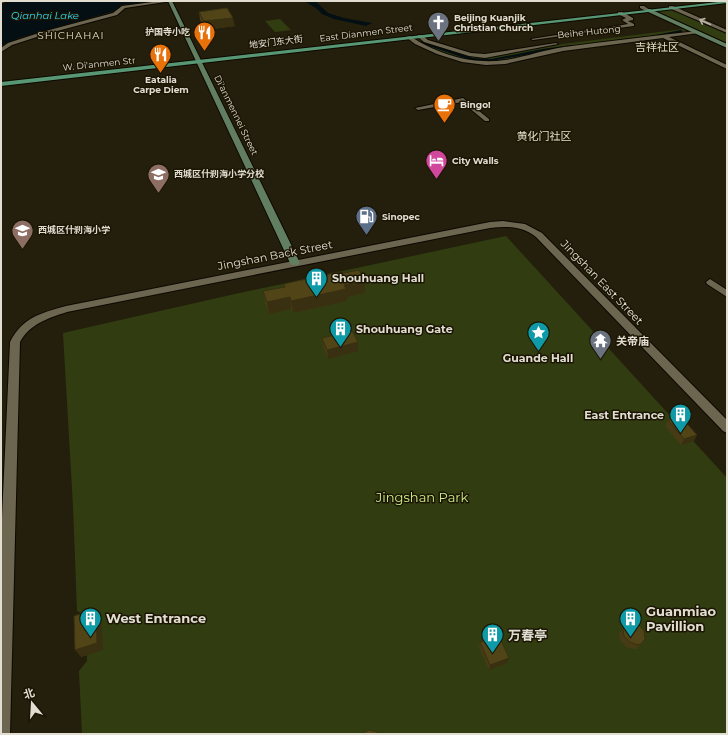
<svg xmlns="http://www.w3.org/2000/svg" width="728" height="735" font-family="Montserrat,'Noto Sans SC',sans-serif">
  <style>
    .green { fill: #313d11 }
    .water { fill: #030f12 }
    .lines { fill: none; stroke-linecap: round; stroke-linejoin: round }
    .canal { fill: #030f12; fill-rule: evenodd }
    .minor-casing { stroke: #0d0800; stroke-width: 2 }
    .tertiary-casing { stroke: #0d0800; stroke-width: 2 }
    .secondary-casing { stroke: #0d0800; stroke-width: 2 }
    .primary-casing { stroke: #0d0800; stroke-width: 2 }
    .minor { fill: #6c6550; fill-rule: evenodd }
    .tertiary { fill: #6c6550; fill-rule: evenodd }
    .secondary { fill: #627e61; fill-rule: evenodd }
    .primary { fill: #589773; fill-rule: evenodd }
    .wall { fill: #463b15 }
    .shaded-wall { fill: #393011 }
    .building { fill: #514518; stroke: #393011 }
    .oneway { stroke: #b8b3a4 }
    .labels { text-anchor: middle; stroke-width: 3; stroke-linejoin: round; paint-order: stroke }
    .far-poi-label { font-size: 9px; font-weight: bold; fill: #e1ddd1; stroke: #1b1504; text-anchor: start }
    .far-street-label { font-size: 9px; fill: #e1ddd1; stroke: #1b1504 }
    .far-water-label { font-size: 10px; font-style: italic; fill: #2bd9fb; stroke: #1b1504 }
    .far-neighbourhood-label { font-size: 10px; letter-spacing: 1px; fill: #e4ddc5; stroke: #1b1504 }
    .far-quarter-label { font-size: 11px; fill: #e4ddc5; stroke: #1b1504 }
    .street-label { font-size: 11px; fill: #e1ddd1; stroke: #1b1504 }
    .poi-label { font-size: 11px; font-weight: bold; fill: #e1ddd1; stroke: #1b1504; text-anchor: start }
    .near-park-label { font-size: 13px; fill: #cff085; stroke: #1b1504 }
    .near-poi-label { font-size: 13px; font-weight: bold; fill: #e1ddd1; stroke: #1b1504; text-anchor: start }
  </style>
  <rect width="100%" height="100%" fill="#241f0c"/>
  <path class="green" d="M671,9L727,34V43L656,11Z
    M280,19L291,30L275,32L265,21Z
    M683,29L690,33C642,39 593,43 546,51C526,54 506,63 486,62C464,61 431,53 414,40L421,39L468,55L487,57L547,46Z
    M506,236L727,478V734H82L79,671L87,661V655L81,657L80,623L86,616L77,611L73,506L63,333L235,294Z"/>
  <path class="water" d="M15,1H159L121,5L118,10L18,38L1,46V4Z
    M304,1H315L328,13L344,18L372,23L366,26L334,19L322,14L316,8Z"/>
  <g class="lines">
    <path class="canal" d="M681,30L683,32L642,39L640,38Z
      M414,39L473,58L491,59L542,49L572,45L574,46L491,61L470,60L414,41Z"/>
    <defs>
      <path id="minor" d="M1,1H10L1,3Z
        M160,1H172L125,8L117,15L46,34L12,45L1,52V48L8,43L42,32L113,13L122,6Z
        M669,6H673L727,30V33L669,8Z
        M618,12H622L633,18V20L628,21L634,24V26L603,30L605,28L628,24L622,20L626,18L618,14Z
        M595,29L597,31L533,40L531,39Z
        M697,31L699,33L669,37L727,65V69L663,38L563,51L505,64L486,65L462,62L437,54L415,44L406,37L410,36C437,54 472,65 505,60C525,57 544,50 564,47C608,41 653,36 697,31Z
        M418,35H422L428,40L471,53L485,54L556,43L558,44L485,58L469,56L424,42L418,37Z
        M463,98L489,119V121H485L462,102L418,110L415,108Z
        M710,279L727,290V297L707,284L706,282Z"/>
      <path id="tertiary" d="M640,6H644L650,10L646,11L640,8Z
        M503,221L525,224L542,233L727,420V433L723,431L536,237C522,226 507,226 490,228L67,312C48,318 30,324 20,342L10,734H1V539L10,342C23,317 41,313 66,306L490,222Z"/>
      <path id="secondary" d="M168,1H172L300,263L298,265H292L290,263Z
        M646,9H650L727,44V48L646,11Z"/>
      <path id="primary" d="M727,1V3L1,86V82Z"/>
    </defs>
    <use href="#minor" class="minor-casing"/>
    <use href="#tertiary" class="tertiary-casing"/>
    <use href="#secondary" class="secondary-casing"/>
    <use href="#primary" class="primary-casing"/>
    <use href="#minor" class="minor"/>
    <use href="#tertiary" class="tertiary"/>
    <use href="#secondary" class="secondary"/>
    <use href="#primary" class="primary"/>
  </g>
  <path class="wall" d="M199,12L235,26L205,30L200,20Z
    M339,274L365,293L347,297V301L293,313L291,309L269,314L265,303L263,291L284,287V284Z
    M322,338L358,351L328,359L323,347Z
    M668,420L694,441L681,445L665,426Z
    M623,629L645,639L637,649H634L626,647L620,640L619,633Z
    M480,642L507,663L489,670L479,647Z"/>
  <path class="shaded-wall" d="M233,18L235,26L205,30L204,21Z
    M365,281V293L347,297V301L293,313L291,301L344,285Z
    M290,297L291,309L269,314L267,302Z
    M358,342V351L328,359L327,350Z
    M697,435L694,441L681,445L684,439Z
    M96,609L101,617L103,650L81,657L75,650Z
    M509,658L507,663L489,670L490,665Z"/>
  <path class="building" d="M227,8L233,18L204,21L199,12Z
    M359,270L365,281L344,285L346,289L291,301L290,297L267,302L263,291L285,287L284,284L338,272L339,274Z
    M352,331L358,342L327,350L322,338Z
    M680,416L697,435L684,439L668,420Z
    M96,609L97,643L75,650L74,616Z
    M629,622L639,625L644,631L645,639L641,644L638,645L630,642L624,636L623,629Z
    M499,636L509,658L490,665L480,642Z
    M369,730L377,732V734H362Z"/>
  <defs><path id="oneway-shaft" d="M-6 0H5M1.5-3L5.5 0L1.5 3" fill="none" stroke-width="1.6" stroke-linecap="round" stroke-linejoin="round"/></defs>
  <use class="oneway" href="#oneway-shaft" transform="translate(705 22) rotate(-156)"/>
  <defs>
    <symbol id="church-pin" viewBox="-11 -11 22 30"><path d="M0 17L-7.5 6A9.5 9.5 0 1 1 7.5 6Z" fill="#6b7280" stroke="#1b1504"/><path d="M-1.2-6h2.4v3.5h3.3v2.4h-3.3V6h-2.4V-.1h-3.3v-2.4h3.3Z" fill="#fff"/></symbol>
    <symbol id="restaurant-pin" viewBox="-11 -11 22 30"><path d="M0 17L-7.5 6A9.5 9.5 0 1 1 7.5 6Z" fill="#e8710a" stroke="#1b1504"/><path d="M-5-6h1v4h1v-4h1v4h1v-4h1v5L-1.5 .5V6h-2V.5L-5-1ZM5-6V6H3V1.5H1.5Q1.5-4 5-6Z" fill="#fff"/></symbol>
    <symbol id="cafe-pin" viewBox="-11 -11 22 30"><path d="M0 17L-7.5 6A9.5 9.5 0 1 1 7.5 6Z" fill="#e8710a" stroke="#1b1504"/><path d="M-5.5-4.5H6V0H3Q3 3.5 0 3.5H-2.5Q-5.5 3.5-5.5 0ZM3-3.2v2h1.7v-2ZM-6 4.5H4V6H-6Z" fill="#fff"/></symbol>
    <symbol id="hotel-pin" viewBox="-11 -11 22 30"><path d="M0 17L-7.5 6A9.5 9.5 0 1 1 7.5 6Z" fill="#d1479c" stroke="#1b1504"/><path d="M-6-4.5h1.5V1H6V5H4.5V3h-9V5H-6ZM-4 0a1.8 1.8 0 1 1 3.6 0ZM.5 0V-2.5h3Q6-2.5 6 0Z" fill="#fff"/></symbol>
    <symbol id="school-pin" viewBox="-11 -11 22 30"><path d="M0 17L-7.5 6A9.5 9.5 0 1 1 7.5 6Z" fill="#8d6e63" stroke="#1b1504"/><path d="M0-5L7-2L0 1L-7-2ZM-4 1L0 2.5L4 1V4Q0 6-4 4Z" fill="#fff"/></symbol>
    <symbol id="fuel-pin" viewBox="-11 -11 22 30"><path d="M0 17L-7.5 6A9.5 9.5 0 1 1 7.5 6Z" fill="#5c6f8a" stroke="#1b1504"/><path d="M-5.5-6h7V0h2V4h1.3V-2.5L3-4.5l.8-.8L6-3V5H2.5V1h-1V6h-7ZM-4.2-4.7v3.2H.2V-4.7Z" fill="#fff"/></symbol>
    <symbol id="building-pin" viewBox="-11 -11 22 30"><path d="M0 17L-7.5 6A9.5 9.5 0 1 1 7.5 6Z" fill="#0f9aa8" stroke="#1b1504"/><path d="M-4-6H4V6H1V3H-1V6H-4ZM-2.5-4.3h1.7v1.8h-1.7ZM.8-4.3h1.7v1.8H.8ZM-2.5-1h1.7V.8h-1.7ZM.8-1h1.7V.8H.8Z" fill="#fff"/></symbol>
    <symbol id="sight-pin" viewBox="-11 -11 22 30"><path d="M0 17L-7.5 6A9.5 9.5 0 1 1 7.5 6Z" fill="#0f9aa8" stroke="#1b1504"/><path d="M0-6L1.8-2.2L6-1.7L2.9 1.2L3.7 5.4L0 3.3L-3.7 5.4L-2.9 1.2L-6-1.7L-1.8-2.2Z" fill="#fff"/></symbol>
    <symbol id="temple-pin" viewBox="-11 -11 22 30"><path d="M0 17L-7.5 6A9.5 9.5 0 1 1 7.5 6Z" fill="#6b7280" stroke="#1b1504"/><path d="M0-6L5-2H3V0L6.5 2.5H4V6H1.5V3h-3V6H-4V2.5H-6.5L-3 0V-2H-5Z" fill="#fff"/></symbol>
  </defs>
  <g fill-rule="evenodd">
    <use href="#church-pin" x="426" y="10" width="25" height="34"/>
    <use href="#restaurant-pin" x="192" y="20" width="25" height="34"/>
    <use href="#restaurant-pin" x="148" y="42" width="25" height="34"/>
    <use href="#cafe-pin" x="432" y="92" width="25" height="34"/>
    <use href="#hotel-pin" x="424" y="148" width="25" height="34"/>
    <use href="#school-pin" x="146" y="162" width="25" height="34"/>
    <use href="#fuel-pin" x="354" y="204" width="25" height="34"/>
    <use href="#school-pin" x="10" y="218" width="25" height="34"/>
    <use href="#building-pin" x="304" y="266" width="25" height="34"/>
    <use href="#building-pin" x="328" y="316" width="25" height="34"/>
    <use href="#sight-pin" x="526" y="320" width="25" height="34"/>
    <use href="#temple-pin" x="588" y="328" width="25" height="34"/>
    <use href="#building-pin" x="668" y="402" width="25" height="34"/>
    <use href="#building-pin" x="78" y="606" width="25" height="34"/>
    <use href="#building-pin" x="618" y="606" width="25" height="34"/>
    <use href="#building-pin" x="480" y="622" width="25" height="34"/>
  </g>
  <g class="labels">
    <g class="far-poi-label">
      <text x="454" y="21">Beijing Kuanjik<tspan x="454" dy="10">Christian Church</tspan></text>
      <text x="190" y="35" text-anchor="end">护国寺小吃</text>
      <text x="161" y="83" text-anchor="middle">Eatalia<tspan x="161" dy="10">Carpe Diem</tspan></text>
      <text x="460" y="108">Bingo!</text>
      <text x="452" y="164">City Walls</text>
      <text x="174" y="177">西城区什刹海小学分校</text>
      <text x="382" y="220">Sinopec</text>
      <text x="38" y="233">西城区什刹海小学</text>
    </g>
    <g class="far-street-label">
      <text transform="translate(589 32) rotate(-6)" y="3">Beihe Hutong</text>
      <text transform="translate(366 33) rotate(-7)" y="3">East Dianmen Street</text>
      <text transform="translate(276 42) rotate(-7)" y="3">地安门东大街</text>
      <text transform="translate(99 64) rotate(-6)" y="3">W. Di'anmen Str</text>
      <text transform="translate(236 115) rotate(64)" y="3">Di'anmennei Street</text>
    </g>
    <g class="far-water-label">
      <text x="45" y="19">Qianhai Lake</text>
    </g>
    <g class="far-neighbourhood-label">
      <text x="71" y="39">SHICHAHAI</text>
    </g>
    <g class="far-quarter-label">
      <text x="657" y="51">吉祥社区</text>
      <text x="544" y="140">黄化门社区</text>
    </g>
    <g class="street-label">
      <text transform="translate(275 255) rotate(-11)" y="4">Jingshan Back Street</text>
      <text transform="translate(602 282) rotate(46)" y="4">Jingshan East Street</text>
    </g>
    <g class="poi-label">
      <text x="332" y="282">Shouhuang Hall</text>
      <text x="356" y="333">Shouhuang Gate</text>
      <text x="616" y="345">关帝庙</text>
      <text x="538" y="362" text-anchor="middle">Guande Hall</text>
      <text x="664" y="419" text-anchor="end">East Entrance</text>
    </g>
    <g class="near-park-label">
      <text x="422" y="502">Jingshan Park</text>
    </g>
    <g class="near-poi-label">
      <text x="646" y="616">Guanmiao<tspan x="646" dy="15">Pavillion</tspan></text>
      <text x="106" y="623">West Entrance</text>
      <text x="508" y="640">万春亭</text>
    </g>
  </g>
  <rect width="728" height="735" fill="none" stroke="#e1ddd1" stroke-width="4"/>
  <g transform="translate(32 703) rotate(342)" stroke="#1b1504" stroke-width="3" paint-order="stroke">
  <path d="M0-3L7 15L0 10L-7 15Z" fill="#e1ddd1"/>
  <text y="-6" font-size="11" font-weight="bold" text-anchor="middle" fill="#e1ddd1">北</text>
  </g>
</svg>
